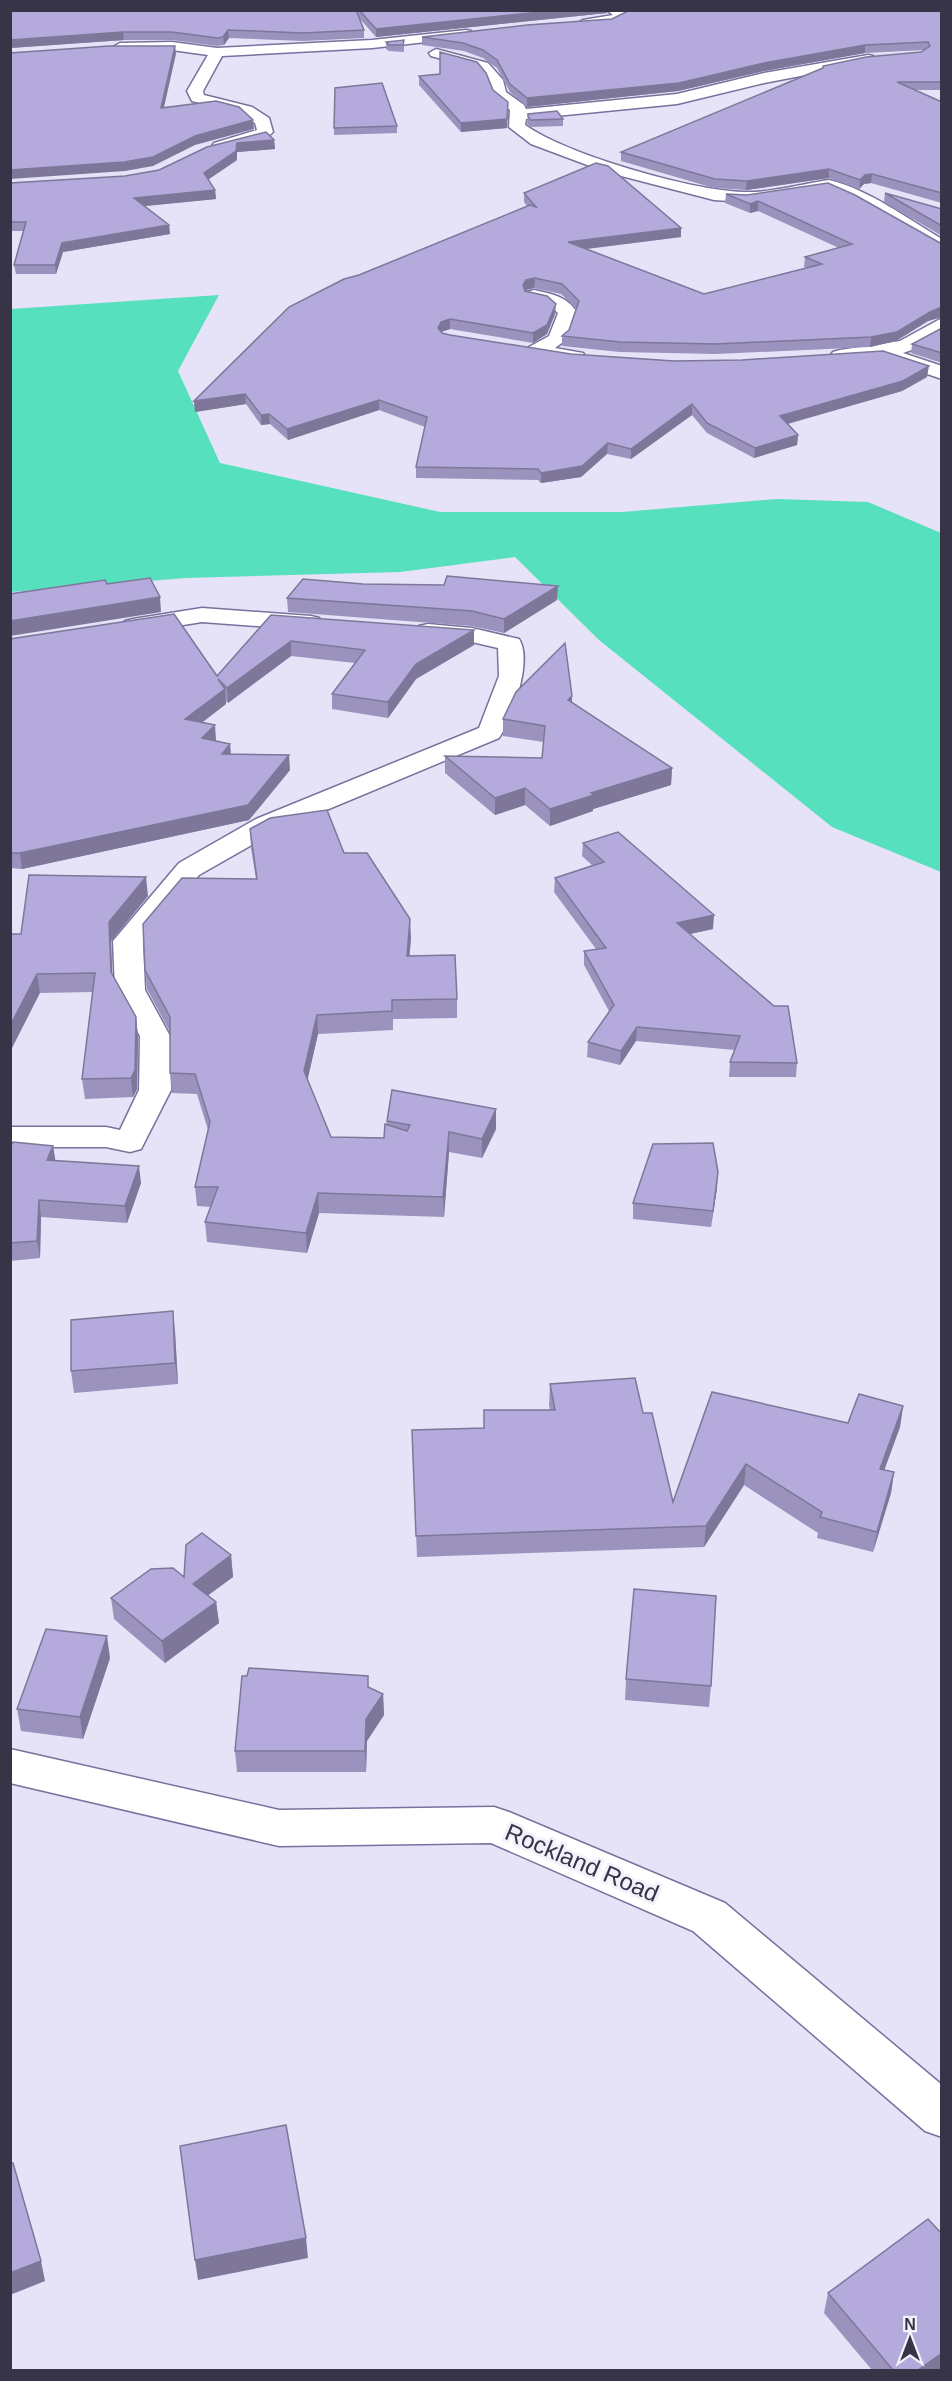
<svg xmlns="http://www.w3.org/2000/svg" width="952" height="2381" font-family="Helvetica,sans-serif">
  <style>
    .water { fill: #57e0be }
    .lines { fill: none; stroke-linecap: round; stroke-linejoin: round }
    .minor-casing { stroke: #7a709e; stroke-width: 3 }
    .minor { fill: #fff; fill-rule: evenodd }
    .wall { fill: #9b92bd }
    .shaded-wall { fill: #7e779a }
    .building { fill: #b4aadc; stroke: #7e779a; stroke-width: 1.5 }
    .labels { text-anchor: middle; stroke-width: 6; stroke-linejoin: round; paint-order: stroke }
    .near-street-label { font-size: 24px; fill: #383448; stroke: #f3f1fb }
  </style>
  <rect width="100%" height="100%" fill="#e6e2f7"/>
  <path class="water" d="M219,295L178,371L220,463L440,512H622L777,499L868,502L941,533V872L832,827L599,640L515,557L400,572L186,578L11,592V309Z"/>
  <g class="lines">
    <defs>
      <path id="minor" d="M607,10H627L632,15C623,25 586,33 576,24L583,20L613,15Z
        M466,30L471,31L473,34L471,37L372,48L222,56L203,91L204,95L252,107L269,118L273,132L264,140L220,151L212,146L214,143L257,130L255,123L240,113L192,101L187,91L208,55L172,50L120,51L113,47L120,43L172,42L217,48L372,40Z
        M436,49L488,63L503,80L506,92L524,105L526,109L677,94L764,73L868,55L873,56L875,59L873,62L868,63L764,83L677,104L526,119L525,125C568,155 689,190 743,192C771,193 801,184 829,180C870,190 906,218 942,239V252L855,202L827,190L746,202L714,200L606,172L531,144L509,127L510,110L494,97L488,81L478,69L431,56L429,53Z
        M534,290C552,294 566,296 577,312L567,339L555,348L583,353L586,357L583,361L576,363L529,355L526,351L529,347L549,336L558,313L548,304L527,300L525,296L527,292Z
        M942,318V334L926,345L903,353L942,366V379L880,358L840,362L833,360L830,356L833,352L840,350L900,341Z
        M202,608L311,616L319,618L323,623L319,628L311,630L202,622L133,633L125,631L121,626L125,621L133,619Z
        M428,624L472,628L519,639C533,660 512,719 499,738L276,831L199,875L143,942L145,990L170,1036L171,1090L141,1149L130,1152L106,1147H10V1127H106L120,1130L139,1090L140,1036L115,990L113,941L179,863L256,819L479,728L499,676L498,648L472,642L419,636L416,631L419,626Z
        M10,1749L279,1810L494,1807L509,1812L725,1903L942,2085V2137L925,2131L693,1931L491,1843L279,1846L10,1783Z"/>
    </defs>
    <use href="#minor" class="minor-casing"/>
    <use href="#minor" class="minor"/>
  </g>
  <path class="wall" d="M10,10H608L607,13L376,37L359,18L364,30V38L303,41L229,38L224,45L217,46L172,40H124L10,48Z
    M942,10V90H915L942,102V203L871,183L864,184L859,189L829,178L746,190L714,188L621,161V152L822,69L823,66L921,52L925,50L865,53L764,71L678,91L527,107L510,92L497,68L483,58L464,51L422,45V37Z
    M404,40V52L389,51L386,49V42Z
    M419,76L507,128L461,132L419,85Z
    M528,117L563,119V126L531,127L527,124Z
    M397,126V133L334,135V128Z
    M274,140L275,149L237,152V160L208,180L215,190L216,199L145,206L169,225L170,234L63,252L56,274H16L14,265L23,231H11L10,183L125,176L159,170Z
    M524,193L681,237L587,249L704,294L807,268L804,267L805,257L839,248L758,211L750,213L725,203L726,194L942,244V317L928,321L896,341L870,347L716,354L620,352L562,346V336L569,330L576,308L561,294L534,288L526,290L525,291L555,314L547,334L533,343L450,329L441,332L442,333L450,335L571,354L927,377L902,391L788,424L798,435L797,445L754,458L707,433L692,415L631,459L607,454L581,477L541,483L538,480L416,478V467L425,427L379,410L288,440L270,424L261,425L246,404L195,412L194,401L359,275L527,206L524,202Z
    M885,193L942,209V236L884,202Z
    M942,328V363L911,353L912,344Z
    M287,598L557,600L504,633L472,626L288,612Z
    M271,615L474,645L416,679L388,718L332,709V694L355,663L291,656L228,703L226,701V704L202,722L215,725V741L230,744L231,754L290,770L249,820L22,869L10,868V639L217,676Z
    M572,703L672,768L671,785L593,809V811L550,826L525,805L495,815L445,773V756L542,758L544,742L503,736V719Z
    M250,829L344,853L411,938L409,956L457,999V1018L393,1019V1030L318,1034L307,1080L331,1137L384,1138L387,1121L496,1109V1129L482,1158L449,1152L444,1217L319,1213L307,1253L207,1242L205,1222L211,1207L197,1206L195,1187L208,1130L197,1094L172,1093L170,1073V1032L147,989L145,970L256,879L251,848Z
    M583,843L713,929L690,934L797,1063L796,1077H729L730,1062L735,1050L636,1041L620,1065L587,1057L588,1042L609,1011L584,965V951L596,949L554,892L555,878L592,865L582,856Z
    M148,896L111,941L112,975L136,1017L138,1037L137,1089L133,1097L85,1099L82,1079L93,992L40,993L21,934Z
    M53,1146L55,1160L141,1183L127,1223L41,1217L40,1258L10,1261V1147Z
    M717,1188L711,1227L633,1219V1203Z
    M175,1332L178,1384L74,1393L71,1371Z
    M550,1384L643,1413L673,1502L712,1392L848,1423L903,1406L900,1427L884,1470L894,1472L891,1493L873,1552L817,1538L818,1533L744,1485L704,1547L417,1557L412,1430L484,1428L550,1410L549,1405Z
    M231,1555L233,1577L208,1595L216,1602L219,1623L165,1663L114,1619L111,1598L184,1577Z
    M110,1658L83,1739L21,1731L17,1709Z
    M626,1679L711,1686L709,1707L625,1700Z
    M369,1688L383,1694L384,1715L367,1741L366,1772H237L235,1751Z
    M942,2234V2368L938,2370H872L824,2313L828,2293Z"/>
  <path class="shaded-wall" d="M559,10H608L607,13L376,37V29Z
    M228,30L229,38L224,45L223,37Z
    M123,32L124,40L10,48V40Z
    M865,45V53L764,71L678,91L527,107V98L764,63Z
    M175,46L176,54L162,116L161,108Z
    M508,102L507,128L461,132V123Z
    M253,120L254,129L195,145L153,166L125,171L10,179V170L195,136Z
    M274,140L275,149L237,152V160L204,182V173L237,143Z
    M829,169V178L746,190L747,181Z
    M872,174L871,183L864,184L859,189L860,180L865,175Z
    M215,190L216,199L135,207L134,198Z
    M758,201V211L750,213V204Z
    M169,225L170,234L63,252L56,274L55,265L62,243Z
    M681,228V237L568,251V242Z
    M535,278L534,288L526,290L523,295V285L526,280Z
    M556,304L555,314L547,334L533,343V333Z
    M942,307V317L928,321L896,341L870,347L871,337L930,312Z
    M450,319V329L441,332L438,328L441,322Z
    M929,366L927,377L902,391L779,426L780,416Z
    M245,394L246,404L195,412L194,401Z
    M379,400V410L288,440L287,429Z
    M692,404V415L631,459V449Z
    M269,414L270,424L261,425V415Z
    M798,435L797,445L754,458L755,448Z
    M608,443L607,454L581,477L541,483V473Z
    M558,586L557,600L504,633V619Z
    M160,597L161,612L10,636V621Z
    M474,630V645L416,679L388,718V702L416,664Z
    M291,641V656L228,703L227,688Z
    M225,689L226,704L186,735L185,719Z
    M572,696V712L568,700Z
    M215,725L216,740L203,754L202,738Z
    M230,744L231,759L222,754Z
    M289,755L290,770L249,820L22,869L20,853Z
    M672,768L671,785L593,809V811L550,826V809L591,793Z
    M525,788V805L495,815V798Z
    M146,877L148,896L111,941L113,991L111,972L109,922Z
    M714,915L713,929L676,937L677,923Z
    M410,919L411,938L408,975L407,956Z
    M37,974L40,993L10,1052V1026Z
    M317,1015L318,1034L305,1091L304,1071Z
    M136,1017L138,1037L137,1089L133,1097L131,1078Z
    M637,1027L636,1041L620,1065L621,1051Z
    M496,1109V1129L482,1158V1139Z
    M449,1132V1152L444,1217L443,1197Z
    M53,1146L56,1164L47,1160Z
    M139,1166L141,1183L127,1223L125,1206Z
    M718,1172L717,1188L711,1227L713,1211Z
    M318,1193L319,1213L307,1253L306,1233Z
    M39,1200L41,1217L40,1258L37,1241Z
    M173,1311L175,1332L178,1384L175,1363Z
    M903,1406L900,1427L877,1490L880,1469Z
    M746,1464L744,1485L704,1547L706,1526Z
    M894,1472L891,1493L873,1552L877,1532Z
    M231,1555L233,1577L195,1605L193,1584Z
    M216,1602L219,1623L165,1663L162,1641Z
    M107,1636L110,1658L83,1739L80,1717Z
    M383,1694L384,1715L367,1741L366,1772L365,1751L366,1719Z
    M306,2238L308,2258L198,2280L195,2260Z
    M41,2261L45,2281L10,2295V2273Z
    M942,2353V2368L938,2370H918Z"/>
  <path class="building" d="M10,10H356L364,30L303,33L228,30L223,37L217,38L172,32H123L10,40Z
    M359,10H559L376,29Z
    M630,10H942V82H897L942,102V193L872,174L865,175L860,180L829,169L747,181L715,179L621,152L823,68V66L866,57L921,52L930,46L928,42L865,45L764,63L679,83L527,98L510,84L497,60L483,50L463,43L422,37L527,25L612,19Z
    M404,40L403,45H389L386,42Z
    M109,46H175L161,108L216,101L239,107L253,120L195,136L153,157L124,162L10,170V53Z
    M440,52L477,62L486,73L493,90L508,102L507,119L461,123L419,76L440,74Z
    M382,83L397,126L334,128L335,88Z
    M557,111L563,119L531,120L528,117V114Z
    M266,132L274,140L237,143L236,151L204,173L215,190L134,198L169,225L62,243L55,265H14L26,222H10L11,218H10V183L125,176L159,170L207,147Z
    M596,163L608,166L681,228L568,242L704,294L822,264L805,257L852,244L758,201L750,204L726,194L747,195L828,183L855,195L942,244V307L930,312L897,332L871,337L716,344L620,342L562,336L569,330L579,301L562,284L535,278L526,280L523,285L525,291L547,296L556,304L547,325L533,333L450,319L441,322L438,328L442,333L450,335L571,354L674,361L742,360L883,351L929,366L903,381L780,416L798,435L755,448L707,423L692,404L631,449L608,443L582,466L541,473L538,469L416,467L427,417L379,400L287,429L269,414L261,415L245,394L194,401L289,307L344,279L359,275L530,205L536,207L524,193Z
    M885,193L942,209V226Z
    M942,328V353L912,344Z
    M447,576L558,586L504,619L472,611L287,598L303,579L363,584L444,585Z
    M150,578L160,597L10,621V594L105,580L107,584Z
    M174,614L217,676L271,615L474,630L416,664L388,702L332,694L365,650L291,641L227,688L218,679L225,689L185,719L215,725L202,738L230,744L222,754L289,755L248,805L20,853H10V639Z
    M565,643L572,696L568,700L672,768L591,793L594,795L550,809L525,788L495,798L445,756L542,758L545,726L503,719L516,692Z
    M327,810L344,853H367L410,919L407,956L455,955L457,999L392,1000V1011L317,1015L304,1071L331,1137L384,1138L385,1124L407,1131L410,1125L387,1121L392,1090L496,1109L482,1139L449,1132L443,1197L318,1193L306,1233L205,1222L218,1187H195L210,1122L195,1074L170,1073V1017L145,970L143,924L182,878L257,879L250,829L270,818Z
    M618,832L714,915L677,923L774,1006H788L797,1063L730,1062L740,1036L637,1027L621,1051L588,1042L614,1005L584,951L606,948L555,878L604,862L583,843Z
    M29,875L146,877L109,922L111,972L136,1017L135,1070L131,1078L82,1079L95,973L37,974L10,1026V934H21Z
    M13,1142L53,1146L47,1160L139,1166L125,1206L39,1200L37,1241L10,1243V1147Z
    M713,1143L718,1172L713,1211L633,1203L653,1144Z
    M173,1311L175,1363L71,1371V1320Z
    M635,1378L643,1413H652L673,1502L712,1392L848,1423L859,1394L903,1406L880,1469L894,1472L877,1532L820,1517L822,1512L746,1464L706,1526L416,1536L412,1430L484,1428V1410H555L550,1384Z
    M202,1533L231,1555L193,1584L216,1602L162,1641L111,1598L151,1569L173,1568L184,1577L186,1545Z
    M634,1589L716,1596L711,1686L626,1679Z
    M46,1629L107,1636L80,1717L17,1709Z
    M249,1668L368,1676V1687L383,1694L366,1719L365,1751H235L242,1676H247Z
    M286,2125L306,2238L195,2260L180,2146Z
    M10,2163H13L41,2261L10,2273Z
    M928,2219L942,2234V2353L918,2370H893L828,2293Z"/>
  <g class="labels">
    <g class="near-street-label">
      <text transform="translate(582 1863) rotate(23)" y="8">Rockland Road</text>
    </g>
  </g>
  <rect width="952" height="2381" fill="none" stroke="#383448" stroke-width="24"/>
  <g transform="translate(910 2339)" stroke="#f3f1fb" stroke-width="4.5" paint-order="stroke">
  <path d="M0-4.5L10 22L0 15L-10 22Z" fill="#383448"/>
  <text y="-9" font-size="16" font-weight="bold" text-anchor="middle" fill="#383448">N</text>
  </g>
</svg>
